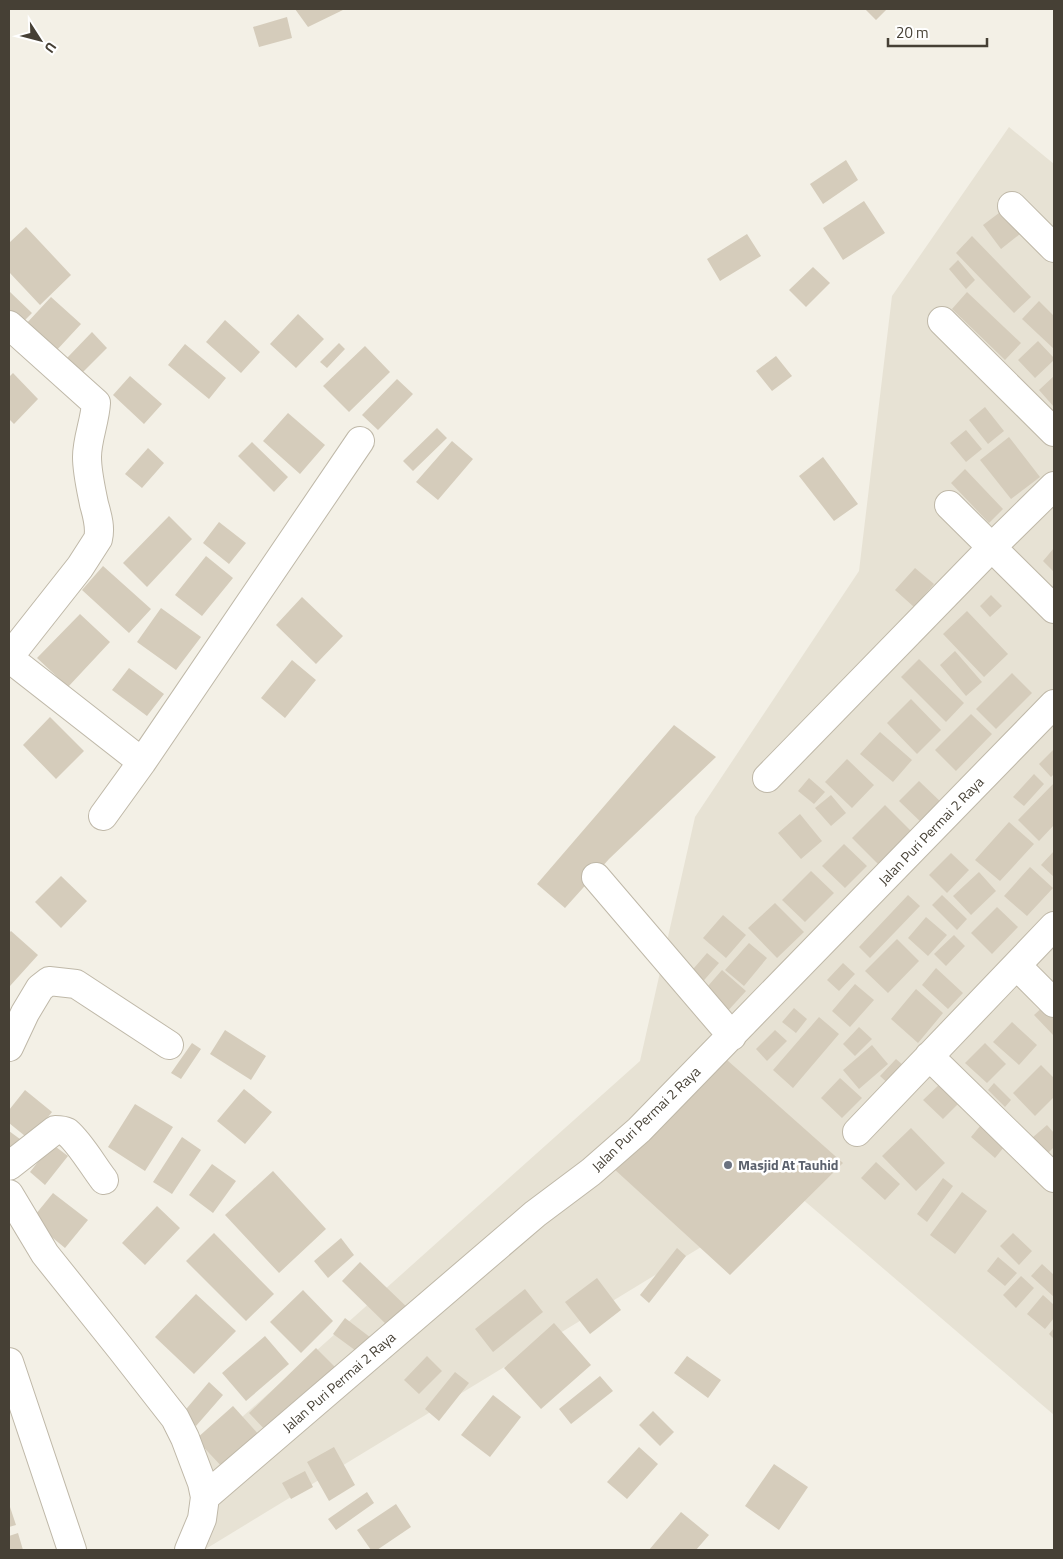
<svg xmlns="http://www.w3.org/2000/svg" width="1063" height="1559" font-family="'Titillium Web',sans-serif">
  <style>
    .residential { fill: #e7e2d4 }
    .building { fill: #d5ccbb }
    .lines { fill: none; stroke-linecap: round; stroke-linejoin: round }
    .street-casing { stroke: #bfb8a8; stroke-width: 30 }
    .street { stroke: #fff; stroke-width: 28 }
    .worship-dot { fill: #6b7280; stroke: #fff; stroke-width: 2 }
    .labels { text-anchor: middle; stroke-width: 5; stroke-linejoin: round; paint-order: stroke }
    .street-label { font-size: 14px; fill: #464035; stroke: #fff }
    .worship-label { font-size: 14px; font-weight: bold; fill: #5b616d; stroke: #fff; text-anchor: start }
  </style>
  <rect width="100%" height="100%" fill="#f3f0e6"/>
  <path class="residential" d="M1009,127L1054,164V1415L793,1191L204,1550H186L193,1461L640,1061L695,817L859,571L892,296Z"/>
  <path class="building" d="M295,9H345L308,27Z
    M865,9H887L876,20Z
    M287,17L292,38L259,47L253,27Z
    M846,160L858,180L823,204L810,184Z
    M864,201L885,233L843,260L823,228Z
    M1003,210L1020,234L1001,249L983,225Z
    M26,227L71,275L40,305L9,272V243Z
    M747,234L761,256L720,281L707,259Z
    M972,236L1031,297L1014,313L956,253Z
    M958,260L975,280L966,289L949,269Z
    M813,267L830,283L806,307L789,290Z
    M9,291L32,313L19,326L9,317Z
    M967,292L1021,343L1005,360L952,309Z
    M51,297L81,324L55,352L25,325Z
    M1039,301L1054,316V349L1022,319Z
    M298,314L324,339L296,368L270,344Z
    M225,320L260,352L241,373L206,342Z
    M92,332L107,348L82,373L67,358Z
    M1038,341L1054,358V360L1035,378L1018,360Z
    M339,343L345,349L327,368L320,362Z
    M185,344L226,378L209,399L168,365Z
    M365,346L390,372L349,412L323,386Z
    M776,356L792,376L772,391L756,371Z
    M13,373L38,399L14,424L9,419V377Z
    M130,376L162,404L144,424L113,395Z
    M1054,376V407L1039,390Z
    M397,379L413,394L378,430L362,415Z
    M985,407L1004,431L988,444L969,420Z
    M288,413L325,445L300,474L263,441Z
    M437,428L447,438L413,471L403,461Z
    M966,430L982,449L966,462L950,443Z
    M1009,437L1040,477L1011,499L980,460Z
    M452,441L473,459L438,500L416,482Z
    M252,442L288,477L274,492L238,456Z
    M148,448L164,463L142,488L125,474Z
    M823,457L858,504L834,521L799,476Z
    M965,469L1003,509L989,523L951,483Z
    M169,516L192,539L147,587L123,563Z
    M219,522L246,543L229,564L203,543Z
    M1054,548V572L1043,561Z
    M206,556L233,578L202,616L175,595Z
    M103,566L151,609L129,633L82,590Z
    M915,568L934,584L914,607L895,590Z
    M991,595L1002,606L990,617L980,606Z
    M302,597L343,636L316,664L276,625Z
    M161,608L201,637L176,670L137,642Z
    M967,611L1008,654L984,677L943,634Z
    M80,614L110,642L68,687L37,658Z
    M955,651L982,682L966,696L940,665Z
    M919,659L964,703L946,722L901,677Z
    M292,660L316,680L285,718L261,698Z
    M129,668L164,694L147,716L112,690Z
    M1012,673L1032,693L996,729L976,709Z
    M911,699L941,730L917,754L887,723Z
    M971,714L992,734L956,771L935,750Z
    M50,717L84,751L56,779L23,745Z
    M674,725L716,757L609,859L565,908L537,884Z
    M880,732L912,760L893,782L860,754Z
    M1054,749V774L1051,777L1039,764Z
    M847,759L874,785L852,808L825,782Z
    M1034,774L1044,784L1024,806L1013,797Z
    M809,778L825,792L814,804L798,791Z
    M919,781L944,805L924,825L899,801Z
    M1054,783V825L1039,841L1018,820Z
    M831,795L846,813L831,826L815,808Z
    M885,805L911,831L878,864L852,838Z
    M800,814L822,841L801,859L778,833Z
    M1009,822L1034,844L1000,881L975,860Z
    M844,844L867,866L845,888L822,866Z
    M1054,851V877L1041,865Z
    M951,853L969,870L947,893L929,875Z
    M1030,867L1053,888L1027,916L1004,896Z
    M811,871L834,893L805,922L782,900Z
    M979,872L996,891L971,915L953,896Z
    M61,876L87,901L61,928L35,902Z
    M908,895L920,906L870,958L859,947Z
    M942,895L967,919L957,930L932,905Z
    M775,903L804,932L777,958L748,928Z
    M997,907L1018,927L992,954L971,933Z
    M723,915L746,935L726,958L703,938Z
    M926,917L947,935L928,956L908,938Z
    M11,931L38,955L10,986L9,984V933Z
    M954,935L965,946L946,966L934,954Z
    M897,939L919,961L888,993L865,971Z
    M749,943L767,958L744,986L725,970Z
    M707,953L719,963L699,986L688,975Z
    M843,963L855,974L839,991L827,980Z
    M936,968L963,993L948,1009L922,985Z
    M722,970L746,991L725,1014L701,994Z
    M855,984L874,1000L850,1027L832,1011Z
    M916,989L943,1013L918,1043L891,1019Z
    M1045,1005L1054,1014V1036L1034,1015Z
    M794,1008L807,1019L796,1033L782,1022Z
    M819,1017L839,1034L793,1088L773,1070Z
    M1012,1022L1037,1045L1019,1065L993,1042Z
    M859,1027L872,1039L855,1056L843,1044Z
    M225,1030L266,1056L251,1080L210,1054Z
    M775,1030L787,1041L767,1061L756,1049Z
    M192,1043L201,1049L181,1079L171,1073Z
    M985,1043L1006,1064L987,1083L965,1063Z
    M872,1045L888,1064L859,1089L843,1070Z
    M896,1059L911,1072L895,1090L880,1076Z
    M727,1060L843,1163L730,1275L613,1168Z
    M1041,1065L1054,1078V1097L1035,1116L1013,1093Z
    M840,1078L862,1098L842,1118L821,1098Z
    M942,1082L961,1101L943,1119L923,1100Z
    M994,1083L1011,1100L1005,1107L988,1090Z
    M244,1089L272,1112L245,1144L217,1121Z
    M25,1090L52,1112L30,1140L9,1123V1110Z
    M135,1104L173,1127L145,1171L108,1147Z
    M985,1120L1009,1141L995,1158L971,1137Z
    M1047,1125L1054,1133V1147L1047,1154L1032,1138Z
    M911,1128L945,1163L916,1191L882,1156Z
    M9,1131L24,1142L9,1151Z
    M182,1137L201,1150L172,1194L153,1182Z
    M52,1144L68,1156L45,1185L30,1172Z
    M876,1162L900,1184L885,1200L861,1178Z
    M212,1164L236,1181L213,1213L189,1195Z
    M273,1171L326,1229L279,1273L225,1215Z
    M943,1178L953,1186L927,1222L917,1214Z
    M962,1192L987,1211L955,1254L930,1235Z
    M53,1193L88,1220L65,1248L31,1220Z
    M157,1206L180,1228L145,1265L122,1243Z
    M214,1233L274,1294L246,1321L186,1261Z
    M1013,1233L1032,1251L1019,1265L1000,1246Z
    M341,1238L354,1255L328,1278L314,1261Z
    M677,1248L686,1256L649,1303L640,1295Z
    M998,1257L1017,1273L1005,1286L987,1271Z
    M360,1262L411,1311L392,1330L342,1281Z
    M1042,1264L1054,1275V1297L1031,1276Z
    M1021,1276L1034,1288L1016,1308L1003,1295Z
    M597,1278L621,1310L590,1334L565,1302Z
    M525,1289L543,1312L493,1352L475,1329Z
    M303,1290L333,1321L301,1353L270,1322Z
    M196,1294L236,1331L194,1374L155,1337Z
    M1043,1295L1054,1305V1318L1045,1329L1027,1314Z
    M345,1318L375,1341L363,1356L333,1334Z
    M554,1323L591,1365L541,1409L504,1368Z
    M1054,1328V1339L1049,1334Z
    M265,1336L289,1364L246,1401L222,1373Z
    M316,1348L336,1368L268,1433L249,1413Z
    M427,1356L442,1371L419,1394L404,1380Z
    M687,1356L721,1380L708,1398L674,1373Z
    M455,1372L469,1383L439,1421L425,1409Z
    M600,1376L613,1391L571,1424L559,1409Z
    M209,1382L223,1395L196,1426L182,1414Z
    M493,1395L521,1417L490,1457L461,1435Z
    M233,1406L260,1436L224,1469L196,1439Z
    M653,1411L674,1432L660,1446L639,1425Z
    M334,1447L355,1485L329,1501L307,1462Z
    M639,1447L658,1464L627,1499L607,1482Z
    M774,1464L808,1487L779,1530L745,1506Z
    M305,1471L313,1487L291,1499L282,1483Z
    M367,1492L374,1503L336,1530L328,1519Z
    M9,1504L16,1525L9,1527Z
    M396,1504L411,1527L377,1550H371L357,1530Z
    M681,1512L709,1535L696,1550H649Z
    M18,1533L23,1550H9V1536Z"/>
  <g class="lines">
    <defs>
      <path id="street" d="M1012,206L1054,248
        M942,321L1054,432
        M9,325L96,403C95,421 87,439 87,457C87,472 91,489 94,504C97,515 101,527 98,539L80,567L9,657
        M949,505L1054,609
        M9,658L142,762L360,441
        M767,778L991,548L1054,486
        M103,816L142,762
        M596,877L732,1036
        M1017,966L1054,1003
        M9,1047L25,1013L40,988L49,981L76,984L169,1045
        M929,1056L1054,1178
        M857,1132L1054,926
        M9,1166L55,1130C60,1130 63,1130 67,1132C81,1144 93,1166 104,1180
        M9,1194L45,1254L121,1349L175,1418L185,1438L202,1483L205,1497L202,1519L189,1550
        M9,1362L72,1550
        M205,1497L535,1214L591,1172L639,1130L1054,704"/>
    </defs>
    <use href="#street" class="street-casing"/>
    <use href="#street" class="street"/>
  </g>
  <circle class="worship-dot" cx="728" cy="1165" r="5"/>
  <g class="labels">
    <g class="street-label">
      <text transform="translate(931 831) rotate(-46)" y="5">Jalan Puri Permai 2 Raya</text>
      <text transform="translate(646 1119) rotate(-44)" y="5">Jalan Puri Permai 2 Raya</text>
      <text transform="translate(339 1382) rotate(-41)" y="5">Jalan Puri Permai 2 Raya</text>
    </g>
    <g class="worship-label">
      <text x="738" y="1170">Masjid At Tauhid</text>
    </g>
  </g>
  <rect width="1063" height="1559" fill="none" stroke="#464035" stroke-width="20"/>
  <g transform="translate(40 40) rotate(126)" stroke="#ffffff" stroke-width="4" paint-order="stroke">
  <path d="M0-4L9 19L0 12L-9 19Z" fill="#464035"/>
  <text y="-8" font-size="14" font-weight="bold" text-anchor="middle" fill="#464035">U</text>
  </g>
  <path d="M888 38v8h99v-8" fill="none" stroke="#464035" stroke-width="2.5"/>
  <text x="896" y="38" font-size="15" fill="#464035" stroke="#ffffff" stroke-width="4" paint-order="stroke">20 m</text>
</svg>
